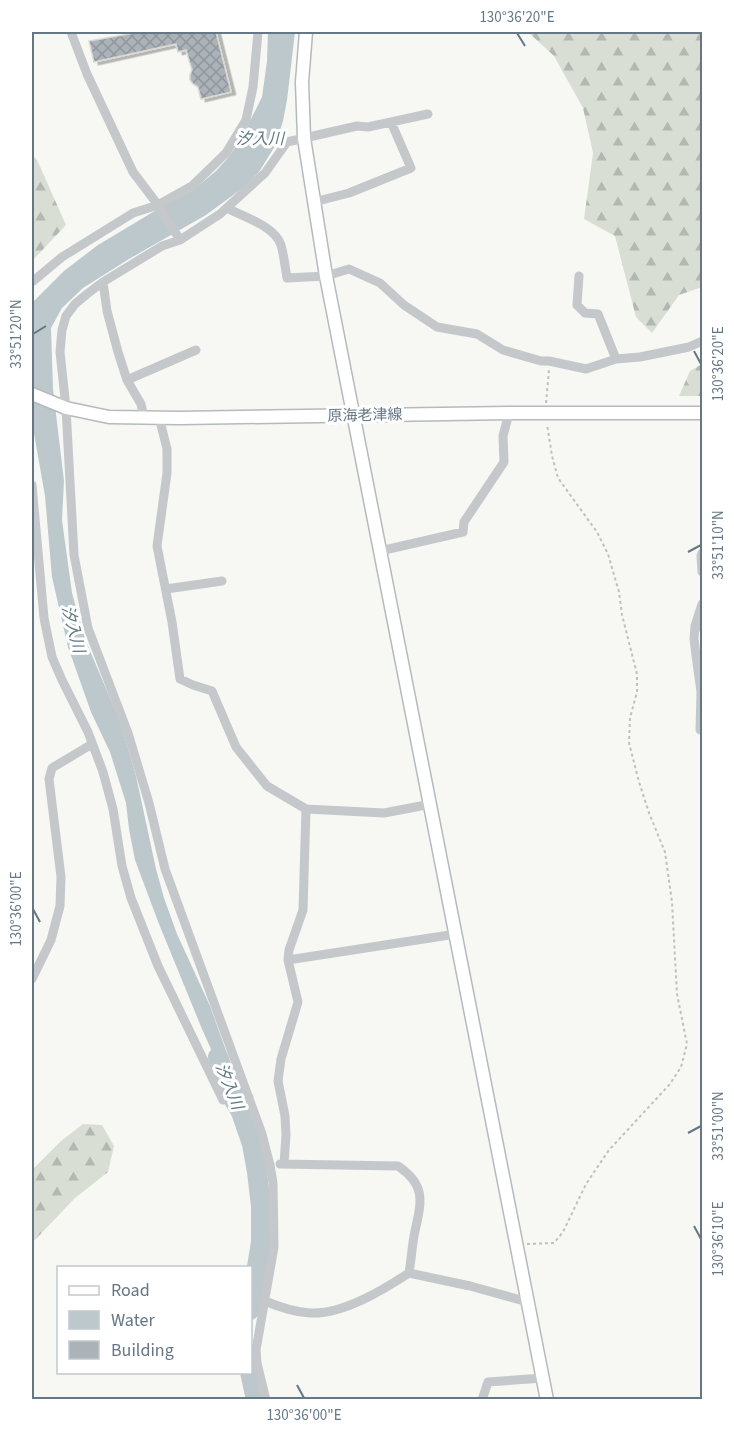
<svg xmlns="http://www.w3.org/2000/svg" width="734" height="1431" font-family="'Source Sans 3','Noto Sans JP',sans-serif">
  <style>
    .forest { fill: url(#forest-firs) }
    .water { fill: #bcc8cc }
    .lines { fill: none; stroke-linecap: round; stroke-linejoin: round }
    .river { stroke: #bcc8cc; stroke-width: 20 }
    .building { fill: url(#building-cross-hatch); stroke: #d8d8d6; stroke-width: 1.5; filter: url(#shadow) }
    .secondary-casing { stroke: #b4babe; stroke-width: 15 }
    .path { stroke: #bec0c2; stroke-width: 2; stroke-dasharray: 3 3; stroke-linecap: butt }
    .street { stroke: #c4c8cb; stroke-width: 9 }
    .secondary { stroke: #fff; stroke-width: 12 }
    .ticks { fill: none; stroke: #657785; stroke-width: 2 }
    .labels { text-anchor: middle; stroke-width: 6; stroke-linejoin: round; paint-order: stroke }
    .street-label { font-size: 15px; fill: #657785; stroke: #fff }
    .water-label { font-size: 16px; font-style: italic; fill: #607982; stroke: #fff }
    .neatline { fill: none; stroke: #657785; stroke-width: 2 }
    .ticks-label { font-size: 15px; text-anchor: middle; fill: #657785 }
  </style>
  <defs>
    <pattern id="forest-firs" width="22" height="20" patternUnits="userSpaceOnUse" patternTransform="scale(1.5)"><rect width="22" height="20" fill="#d8ded4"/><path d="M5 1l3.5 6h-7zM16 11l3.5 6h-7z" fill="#b3b9b2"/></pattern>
    <pattern id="building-cross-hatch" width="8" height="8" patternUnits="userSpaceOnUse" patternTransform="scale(1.5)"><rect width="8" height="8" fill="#abb3b9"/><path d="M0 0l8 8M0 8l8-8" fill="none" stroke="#8f969c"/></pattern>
    <filter id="shadow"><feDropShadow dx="4.5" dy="2.5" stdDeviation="0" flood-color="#0004"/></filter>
  </defs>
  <rect width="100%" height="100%" fill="#f7f7f3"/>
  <path class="forest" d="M528,32H702V287L679,295L652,333L636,317L615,236L584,219L593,153L583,108L554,56Z
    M32,154L38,162L66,225L32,261Z
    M702,364V396H679L690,371Z
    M83,1124L102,1125L114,1146L108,1172L75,1198L32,1243V1170L61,1141Z"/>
  <path class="water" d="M268,32H295L287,100L283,121L275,146L259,172L244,187L206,215L129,259L83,288L62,308L51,328L53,389L64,481L62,520L72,593L85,639L121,724L136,776L156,869L164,898L177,934L210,1006L233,1070L244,1093L235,1095L218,1065L202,1029L159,924L135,860L129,829L126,803L110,752L91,712L68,647L52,577L45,496L32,422V303L64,271L98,245L163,206L192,191L216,171L227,159L241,139L262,97L267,61Z"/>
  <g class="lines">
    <path class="river" d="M218,1057L234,1100L241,1112L252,1144L257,1172L261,1206V1242L250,1310
      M250,1372L256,1400"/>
  </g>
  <path class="building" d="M140,32H216L231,92L201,99L198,87L193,84L190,80V75L192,70L186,50L178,52L176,44L94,62L89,41Z"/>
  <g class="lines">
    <defs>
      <path id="secondary" d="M306,32L302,82L304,138L326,276L547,1400
        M32,394L66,408L109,417L180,418L509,413H702"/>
    </defs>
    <use href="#secondary" class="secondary-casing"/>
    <path class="path" d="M546,403L549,370
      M527,1244L554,1243L563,1232L586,1184L609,1150L670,1084L681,1067L687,1044L677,994L672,902L665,852L649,813L639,782L629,743L630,718L637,692V674L622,615L619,592L608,554L597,532L558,478L552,456L547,424"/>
    <path class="street" d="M71,32L87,74L133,172L158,205L180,240
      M314,202L349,193L411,168L391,122
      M227,208C244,217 275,226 281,245C284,255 285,267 287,278L326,276L349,269L380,283L404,305L437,327L477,334L503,350L541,361H549L586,369L616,359L640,357L689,347L702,341
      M579,276L577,305L585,313L598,314L616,359
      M32,282L62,257L133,213L158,205L192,186L226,153L246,120L253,87L258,32
      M103,282L107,311L118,352L127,380L141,404L144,417
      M127,380L196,350
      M159,417L167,449V473L157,546L172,622L180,679L193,685L212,691L236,747L267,786L306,809L384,813L431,804
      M32,485L44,618L52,657L62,680L88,732L103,772L113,809L122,866L131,898L158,966L223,1100L249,1097
      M380,551L463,532L464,522L504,462L503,436L509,413
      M702,553L701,556L702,572
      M166,589L222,581
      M695,626L702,604
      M697,663L701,692L700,730H702
      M702,663H697L694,639L695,626L702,627
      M288,960L456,934
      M32,979L51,940L60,906L61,877L49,779L52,768L92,744
      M280,1164L398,1166C429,1187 420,1205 414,1236C412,1248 411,1261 409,1273
      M284,1164L286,1135L285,1116L278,1081L281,1059L298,1002L288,960L289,950L303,910L306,809
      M265,1301C279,1307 294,1312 310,1313C342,1315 383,1290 409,1273L470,1286L528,1302
      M266,1400L257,1363L256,1350L274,1247L273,1183L270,1165L262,1134L165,869L149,803L128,733L88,628L74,555L66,408L60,352L62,330L66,316L75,304L87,294L103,282L162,246L180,240L220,214L265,173L287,142L357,126L368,127L428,114
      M482,1400L488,1382L543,1378"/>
    <use href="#secondary" class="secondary"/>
  </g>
  <path class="ticks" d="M517,33L525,46M33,334L46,326M694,351L701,364M688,552L701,545M33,909L40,922M688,1133L701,1126M694,1226L701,1239M297,1385L304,1398"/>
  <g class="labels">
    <g class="street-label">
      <text transform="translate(365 415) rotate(-1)" y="5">原海老津線</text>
    </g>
    <g class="water-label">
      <text x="260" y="144">汐入川</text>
      <text transform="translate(74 629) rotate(75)" y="6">汐入川</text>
      <text transform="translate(230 1086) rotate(68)" y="6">汐入川</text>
    </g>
  </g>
  <rect width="734" height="1431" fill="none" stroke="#ffffff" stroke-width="66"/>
  <rect x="57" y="1266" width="195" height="108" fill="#ffffff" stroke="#c1c9ce" stroke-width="1.5"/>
  <rect x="69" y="1286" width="30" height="9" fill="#ffffff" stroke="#c1c9ce" stroke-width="1.5"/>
  <text x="111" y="1296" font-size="18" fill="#657785">Road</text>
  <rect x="69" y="1311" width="30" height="18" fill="#bcc8cc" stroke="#c1c9ce" stroke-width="1.5"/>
  <text x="111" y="1326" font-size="18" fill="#657785">Water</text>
  <rect x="69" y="1341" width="30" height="18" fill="#abb3b9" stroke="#c1c9ce" stroke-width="1.5"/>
  <text x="111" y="1356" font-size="18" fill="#657785">Building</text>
  <rect x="33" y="33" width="668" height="1365" class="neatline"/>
  <g class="ticks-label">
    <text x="517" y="22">130°36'20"E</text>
    <text transform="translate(16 334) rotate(-90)" y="5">33°51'20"N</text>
    <text transform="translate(718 364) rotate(-90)" y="5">130°36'20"E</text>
    <text transform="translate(718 545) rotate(-90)" y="5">33°51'10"N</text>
    <text transform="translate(16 909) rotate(-90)" y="5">130°36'00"E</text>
    <text transform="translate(718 1126) rotate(-90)" y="5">33°51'00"N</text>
    <text transform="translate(718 1239) rotate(-90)" y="5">130°36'10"E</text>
    <text x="304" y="1420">130°36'00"E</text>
  </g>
</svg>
